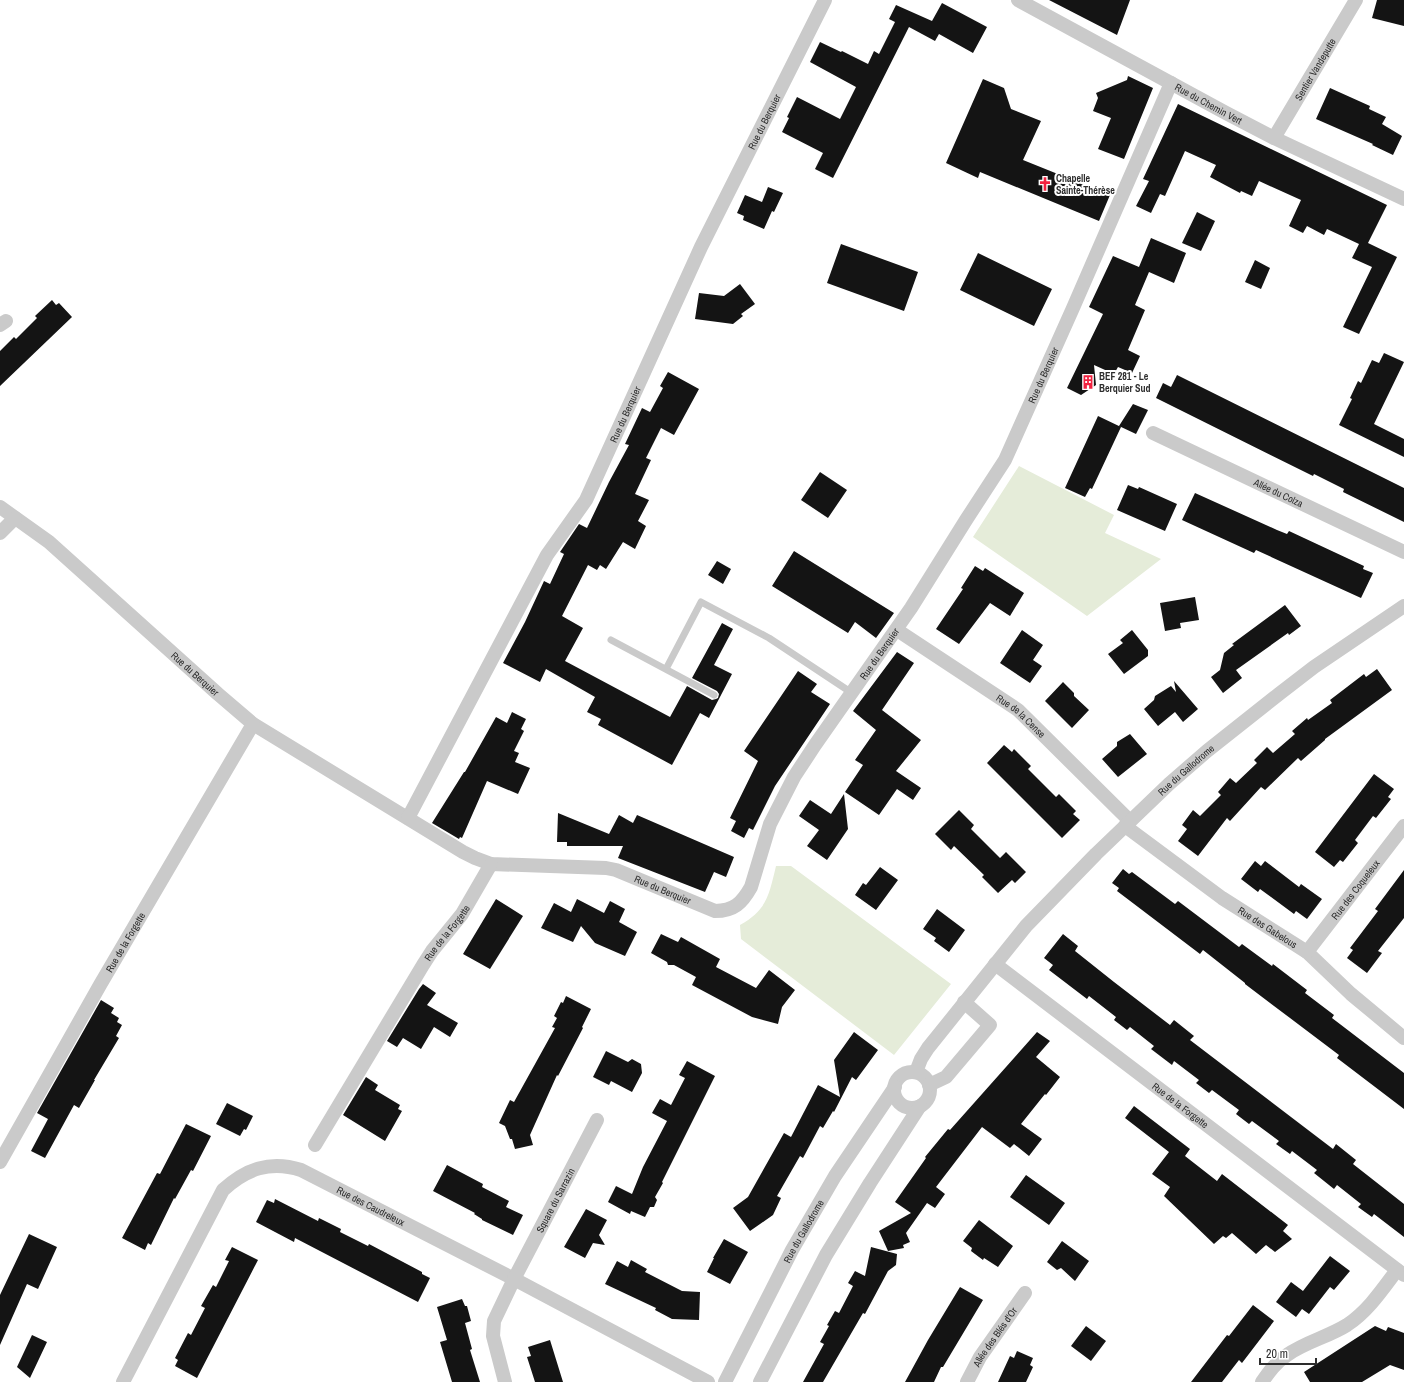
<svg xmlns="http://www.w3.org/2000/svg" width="1404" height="1382" font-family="'Archivo Narrow',sans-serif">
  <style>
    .green { fill: #e5ecd9 }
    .building { fill: #141414 }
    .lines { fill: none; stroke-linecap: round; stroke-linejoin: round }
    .lane { stroke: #cacaca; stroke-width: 7 }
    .street { stroke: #cacaca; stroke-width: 14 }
    .labels { text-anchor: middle; stroke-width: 4; stroke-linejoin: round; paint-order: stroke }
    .street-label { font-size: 10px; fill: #2d2d2d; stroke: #fff }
    .poi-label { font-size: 10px; font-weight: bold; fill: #2d2d2d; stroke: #fff; text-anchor: start }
  </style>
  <rect width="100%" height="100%" fill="#fff"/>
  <path class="green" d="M1019,466L1114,515L1105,533L1161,559L1087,616L973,537Z
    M776,866H791L951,984L894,1055L741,939L740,925C767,910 769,895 776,866Z"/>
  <path class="building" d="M1049,0H1130L1117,35Z
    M1377,0H1404V26L1372,18Z
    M942,3L987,27L973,53L939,34L935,41L909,27L833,178L815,169L823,153L782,132L789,118L787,117L797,97L840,119L856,87L810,62L820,42L841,52L842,51L868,64L874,51L879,54L895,22L889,19L896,5L932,21Z
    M1128,76L1153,88L1124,159L1098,149L1111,118L1093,111L1098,98L1096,93L1127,80Z
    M983,79L1004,88L1011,109L1041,121L1023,160L1110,195L1099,221L980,172L978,178L946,163Z
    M1330,88L1370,106L1369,109L1386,117L1382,124L1402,136L1393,155L1372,145L1373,144L1316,119Z
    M1178,104L1387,205L1368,243L1397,257L1359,334L1343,327L1372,267L1352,258L1359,244L1327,229L1324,235L1307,226L1303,233L1289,226L1301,200L1259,181L1252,196L1241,191L1240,193L1210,177L1216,165L1185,151L1165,196L1160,194L1151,213L1136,206L1149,181L1143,179Z
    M768,187L783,193L774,212L772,211L764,229L743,220L744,216L737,213L745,195L762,202Z
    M1197,212L1215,221L1201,251L1182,243Z
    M1151,238L1186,253L1174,283L1149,272L1135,305L1145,310L1128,350L1140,356L1132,373L1118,367L1114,374L1094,365L1096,385L1081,395L1067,388L1103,314L1089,307L1113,256L1139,267Z
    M841,244L918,272L904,311L827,283Z
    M978,253L1052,289L1034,326L960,290Z
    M1255,260L1270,268L1261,289L1245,282Z
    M740,284L755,304L741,314L743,316L733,324L695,319L699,293L724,296Z
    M52,300L56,305L59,303L72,317L0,386V351L14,337L16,339L37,318L35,316Z
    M1384,353L1404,362L1374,424L1404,439V457L1339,425L1352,399L1350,398L1358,381L1361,383L1372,360L1379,363Z
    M668,372L699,389L674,435L661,428L646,458L651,460L635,494L649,500L638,521L646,526L635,549L623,542L606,569L600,565L597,570L588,565L562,616L583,628L565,661L670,717L687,686L712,700L716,699L718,698L719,694L717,691L692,678L722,623L733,629L714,665L732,674L709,718L700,713L672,765L598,725L601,719L587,712L595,697L546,669L540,682L503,663L525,622L544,581L550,584L564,554L560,552L579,524L587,528L609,482L629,445L625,444L642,408L650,412L663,388L660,386Z
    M1177,375L1404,488V522L1343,492L1344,489L1314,474L1313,476L1156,398L1163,383L1171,387Z
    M1133,404L1148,410L1136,434L1119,426Z
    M1098,416L1121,427L1092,489L1090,488L1085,497L1065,488Z
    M820,472L847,490L828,518L801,500Z
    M1128,485L1138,489L1139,487L1177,504L1165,531L1117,510Z
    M1195,493L1277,530L1287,534L1289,531L1364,566L1363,569L1373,573L1361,598L1256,550L1254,553L1182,520Z
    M794,551L894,613L876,638L855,622L848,633L772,586Z
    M717,561L731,569L723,584L708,575Z
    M975,566L983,571L985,568L1024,593L1010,616L990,603L959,644L936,629L963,589L961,588Z
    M1195,597L1199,620L1180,623L1181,628L1165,631L1160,603Z
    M1285,605L1301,626L1289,635L1288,633L1236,670L1242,678L1223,693L1211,677L1220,670L1224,653L1234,645L1232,644Z
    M1022,630L1043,645L1033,660L1042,666L1030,683L1000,663Z
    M1132,630L1148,650V656L1124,674L1108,654L1123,643L1120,640Z
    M897,652L914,663L882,710L921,740L896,771L921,788L913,800L897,789L879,815L845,792L863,765L855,760L876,730L853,711Z
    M1377,669L1392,690L1325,739V740L1301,761L1298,758L1265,790L1261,787L1230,821L1227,818L1198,856L1178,841L1187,829L1182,825L1193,810L1200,816L1221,795L1218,792L1230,778L1236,783L1257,763L1254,760L1267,747L1273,753L1295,734L1292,731L1307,718L1308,720L1332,703L1330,700L1364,674L1366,677Z
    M798,671L817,684L811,692L830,704L775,786L753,830L749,828L744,838L731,831L736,821L730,818L758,761L744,751Z
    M1174,681L1198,709L1183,722L1175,712L1158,726L1144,709L1154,700L1155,696L1171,686L1176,692Z
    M1063,682L1074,693V696L1089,710L1072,728L1045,701Z
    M512,712L526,719L521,729L524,731L514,751L519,753L515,762L530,768L518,794L487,781L462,838L460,837L459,839L432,823L464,772H465L496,717L507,723Z
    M1130,734L1147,754L1118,777L1102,759L1117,746V742Z
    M1004,745L1012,752L1014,749L1031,766L1028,769L1056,797L1059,794L1076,811L1073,814L1080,820L1062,838L987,763Z
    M1374,774L1394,789L1388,797L1391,799L1376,818L1373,816L1355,840L1358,843L1343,862L1340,860L1334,867L1315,852Z
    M844,794L848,829L827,860L807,846L819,830L799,816L810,800L831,814Z
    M959,810L974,825L971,829L1000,858L1006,852L1026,872L1015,883L1012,880L998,893L982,877L984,875L954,846L951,850L935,834Z
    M558,813L609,834L619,815L633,823L637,815L734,857L726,877L714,872L705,892L618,858L623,846H567V842H557Z
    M1255,861L1261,866L1265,861L1299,887L1301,884L1322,899L1307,919L1296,911L1294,914L1260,889L1258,892L1241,879Z
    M880,867L898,880L876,910L855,895L863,883L866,885Z
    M1123,869L1129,874L1132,872L1175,904L1178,901L1239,947L1242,944L1272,966L1273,964L1307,990L1305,993L1334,1015L1332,1018L1404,1073V1109L1337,1058L1339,1055L1245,984V983L1203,950L1200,954L1117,891L1119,888L1112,883Z
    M1404,870V918L1378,951L1382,953L1367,973L1347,958L1353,950L1350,948L1378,911L1375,909Z
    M496,899L523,916L490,969L463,954Z
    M577,899L604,913L610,901L625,909L619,922L637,932L625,956L595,943L581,926L573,942L541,928L554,903L571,912Z
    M937,909L965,930L949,952L934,941L936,938L923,929Z
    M661,934L678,942L681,937L720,959L716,967L756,988L769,970L795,990L782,1007L778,1024L752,1017L692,985L696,977L674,965H668L667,962L651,953Z
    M1063,934L1078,946L1075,951L1114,982L1170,1025L1174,1020L1194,1036L1190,1040L1333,1149L1336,1144L1356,1160L1353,1164L1404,1204V1237L1374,1214L1372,1217L1358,1207L1361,1204L1337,1185L1334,1189L1314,1173L1317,1170L1292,1151L1290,1154L1276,1144L1279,1141L1252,1121L1249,1124L1236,1114L1239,1110L1212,1090L1209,1093L1196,1083L1199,1080L1174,1061L1172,1065L1151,1049L1154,1046L1130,1027L1127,1030L1114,1020L1116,1017L1089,996L1087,999L1049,970L1053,965L1044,958Z
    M423,984L436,993L427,1005L458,1023L450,1037L434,1027L421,1049L403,1038L397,1047L387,1041L419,989Z
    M566,996L591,1009L582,1027L583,1028L558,1076L557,1075L530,1135L533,1145L515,1149L512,1139H510L505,1126L499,1123L510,1100L514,1102L555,1028L552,1027L557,1018L554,1016L561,1002L563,1003Z
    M101,1000L114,1008L111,1013L119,1018L117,1022L122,1025L116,1036L119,1038L94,1080H95L79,1108L74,1105L45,1158L31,1151L48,1119L37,1113Z
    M854,1032L878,1050L856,1080L852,1077L834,1112L833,1111L823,1128L820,1126L803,1158L800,1156L777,1196L781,1198L773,1215L750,1231L733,1208L748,1197L784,1133L791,1137L818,1085L840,1097L834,1060Z
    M1037,1032L1050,1041L1036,1057L1060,1077L1046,1095L1045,1094L1021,1124L1042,1139L1029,1156L1014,1144L1010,1148L982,1127L936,1187L945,1194L935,1208L927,1203L906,1233L910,1242L903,1245L904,1248L888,1251L879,1231L911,1213L895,1202L926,1158L925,1157L948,1129L950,1130Z
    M606,1051L628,1062L632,1059L641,1064L642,1073L632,1092L611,1081L609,1085L593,1077Z
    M687,1061L715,1076L662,1182L663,1183L655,1197L657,1200L654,1207H650L645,1217L631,1211L630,1214L608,1202L616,1186L632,1194L643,1167L667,1121L652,1113L660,1099L671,1105L685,1078L679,1075Z
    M366,1077L378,1085L375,1090L400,1105L398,1109L402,1111L385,1141L343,1115Z
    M227,1103L253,1116L246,1130L244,1129L240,1136L216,1124Z
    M1134,1106L1190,1149L1185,1156L1217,1181L1222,1174L1288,1225L1283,1231L1292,1239L1275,1252L1266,1245L1256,1254L1232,1233L1226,1238L1223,1236L1214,1244L1164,1196L1170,1187L1152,1174L1169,1152L1125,1118Z
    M186,1124L211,1136L193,1171L191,1170L175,1199L174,1198L151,1245L148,1243L145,1250L122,1238L157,1173L160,1174Z
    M447,1165L483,1184L482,1187L509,1201L506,1207L523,1215L513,1235L482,1220V1219L474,1214L475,1213L433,1191Z
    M1026,1175L1065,1203L1049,1225L1010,1197Z
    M275,1199L318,1221L319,1218L341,1229L340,1232L368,1246L369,1244L422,1272V1274L430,1278L418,1302L295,1238L294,1242L256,1222L267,1200L274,1203Z
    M586,1209L607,1220L599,1235L605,1245L593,1243L585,1258L564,1247Z
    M979,1220L1013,1246L998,1267L984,1258L983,1260L971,1251L972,1248L963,1241Z
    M29,1234L57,1247L38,1289L27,1284L0,1345V1295Z
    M724,1239L748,1252L730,1284L707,1272L714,1258H713Z
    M1062,1241L1089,1261L1075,1281L1061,1268L1057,1270L1047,1262Z
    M232,1247L258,1260L197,1378L175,1366L178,1360L175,1358L188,1333L191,1335L205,1308L201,1306L213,1285L216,1287L229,1261L225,1260Z
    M871,1247L897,1254L896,1265L888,1271L865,1314L863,1313L823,1382H803L824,1344L820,1342L829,1326L827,1325L835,1311L839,1313L853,1286L848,1283L855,1271L865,1276Z
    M1330,1256L1350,1271L1334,1290L1330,1287L1309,1314L1302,1309L1296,1317L1276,1302L1291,1282L1303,1291Z
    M631,1260L647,1269L645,1272L682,1291L700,1292L699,1320L672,1319L655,1310L656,1308L605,1284L617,1261L628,1267Z
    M960,1287L983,1300L943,1367H941L934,1382H905L928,1340Z
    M462,1299L465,1306H467L471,1321L465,1323L472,1349L470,1350L480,1382H452L440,1342L447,1340L437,1307Z
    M1253,1305L1274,1321L1242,1363L1239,1360L1222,1382H1191L1227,1335L1229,1336Z
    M1086,1326L1106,1341L1091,1361L1071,1346Z
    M1375,1326L1386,1331L1388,1327L1404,1333V1370L1390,1365L1362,1382H1310L1304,1372Z
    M32,1335L47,1342L30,1378L17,1367Z
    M550,1340L563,1382H535L527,1357L531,1356L528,1347Z
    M1017,1351L1033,1358L1030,1365L1033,1367L1026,1382H998L1010,1356L1014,1358Z"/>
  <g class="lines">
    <path class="lane" d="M611,640L714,695
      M666,669L701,602L769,638L852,693"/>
    <g class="street">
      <path id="s1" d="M1018,0L1226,113L1274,138L1404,199"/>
      <path id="s2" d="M1274,138L1356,0"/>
      <path d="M0,325L6,321"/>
      <path id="s3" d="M1153,433L1404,552"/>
      <path id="s4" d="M0,507L49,542L218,694L253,724L463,852L475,858L491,864L606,868L616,870L715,911C734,911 742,903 751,887L770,824L794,777L815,745L911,608L966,520L1005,460L1073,308L1171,83"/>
      <path d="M0,533L15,518"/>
      <path id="s5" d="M897,630L1018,710L1130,821"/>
      <path id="s6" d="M408,818L547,555L586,500L701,247L825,0"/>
      <path id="s7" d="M1125,826L1222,898L1307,952L1351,994L1404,1038"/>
      <path id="s8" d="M1307,952L1404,826"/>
      <path id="s9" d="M995,964L1404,1275"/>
      <path id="s10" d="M916,1072L921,1059L928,1048L1026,926L1096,854L1169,784L1207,751L1279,694L1314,667L1404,606"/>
      <circle cx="912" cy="1090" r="18"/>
      <path d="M929,1085L946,1077L990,1025L964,1002"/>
      <path id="s11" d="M315,1145L423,965L432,951L462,914L491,864"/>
      <path id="s12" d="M0,1162L100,985L253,724"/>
      <path id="s13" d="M123,1382L223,1190C246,1169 270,1160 301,1170L514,1279L708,1382"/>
      <path id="s14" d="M505,1382L493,1336L494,1321L514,1279L597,1120"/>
      <path id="s15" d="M725,1382L792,1250L835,1176L895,1087"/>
      <path d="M760,1382L826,1255L870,1183L920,1106"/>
      <path id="s16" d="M967,1382L980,1357L1025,1293"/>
      <path d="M1262,1382C1269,1372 1276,1362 1287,1355C1305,1342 1328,1337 1347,1325C1368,1311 1382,1290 1397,1270"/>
    </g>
  </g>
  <defs>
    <symbol id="church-bare" viewBox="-9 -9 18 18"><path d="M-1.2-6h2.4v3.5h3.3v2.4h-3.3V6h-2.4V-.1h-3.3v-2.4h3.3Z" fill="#f22240" stroke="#fff" stroke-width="2.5" paint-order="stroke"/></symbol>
    <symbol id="building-bare" viewBox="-9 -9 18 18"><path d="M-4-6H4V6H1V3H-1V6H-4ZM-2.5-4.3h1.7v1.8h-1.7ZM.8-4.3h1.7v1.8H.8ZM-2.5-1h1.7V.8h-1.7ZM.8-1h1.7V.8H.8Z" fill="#f22240" stroke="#fff" stroke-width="2.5" paint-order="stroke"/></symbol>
  </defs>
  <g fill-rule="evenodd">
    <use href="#church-bare" x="1035" y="174" width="20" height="20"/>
    <use href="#building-bare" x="1078" y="372" width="20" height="20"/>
  </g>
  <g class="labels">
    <g class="street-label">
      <text dy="4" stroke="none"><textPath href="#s2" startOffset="80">Sentier Vandeputte</textPath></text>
      <text dy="4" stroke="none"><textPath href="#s1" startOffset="217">Rue du Chemin Vert</textPath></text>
      <text dy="4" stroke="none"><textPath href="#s6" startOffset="783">Rue du Berquier</textPath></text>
      <text dy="4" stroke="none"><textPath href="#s4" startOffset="1481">Rue du Berquier</textPath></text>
      <text dy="4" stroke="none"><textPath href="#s6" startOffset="459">Rue du Berquier</textPath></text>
      <text dy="4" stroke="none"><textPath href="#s3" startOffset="139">Allée du Colza</textPath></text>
      <text dy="4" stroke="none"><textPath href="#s4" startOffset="1157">Rue du Berquier</textPath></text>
      <text dy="4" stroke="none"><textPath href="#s4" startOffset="257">Rue du Berquier</textPath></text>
      <text dy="4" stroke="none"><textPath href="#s5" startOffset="151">Rue de la Cense</textPath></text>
      <text dy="4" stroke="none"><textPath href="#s10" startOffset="407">Rue du Gallodrome</textPath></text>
      <text dy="4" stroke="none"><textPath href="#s4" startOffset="786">Rue du Berquier</textPath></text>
      <text dy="4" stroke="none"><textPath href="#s8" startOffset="79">Rue des Coqueleux</textPath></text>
      <text dy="4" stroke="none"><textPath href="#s7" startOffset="175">Rue des Gabelous</textPath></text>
      <text dy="4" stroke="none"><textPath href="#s11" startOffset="250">Rue de la Forgette</textPath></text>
      <text dy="4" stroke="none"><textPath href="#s12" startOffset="253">Rue de la Forgette</textPath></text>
      <text dy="4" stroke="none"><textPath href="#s9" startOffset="233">Rue de la Forgette</textPath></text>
      <text dy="4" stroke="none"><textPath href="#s14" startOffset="198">Square du Sarrazin</textPath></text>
      <text dy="4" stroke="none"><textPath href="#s13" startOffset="380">Rue des Caudreleux</textPath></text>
      <text dy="4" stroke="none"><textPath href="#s15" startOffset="170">Rue du Gallodrome</textPath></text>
      <text dy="4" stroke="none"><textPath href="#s16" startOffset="53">Allée des Blés d'Or</textPath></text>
    </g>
    <g class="poi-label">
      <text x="1056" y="182">Chapelle<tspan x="1056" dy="12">Sainte-Thérèse</tspan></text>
      <text x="1099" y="380">BEF 281 - Le<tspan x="1099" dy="12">Berquier Sud</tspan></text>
    </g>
  </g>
  <path d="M1260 1358v6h56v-6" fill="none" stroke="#2d2d2d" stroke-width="2"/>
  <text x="1266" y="1358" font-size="12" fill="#2d2d2d" stroke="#ffffff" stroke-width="3" paint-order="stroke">20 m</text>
</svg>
